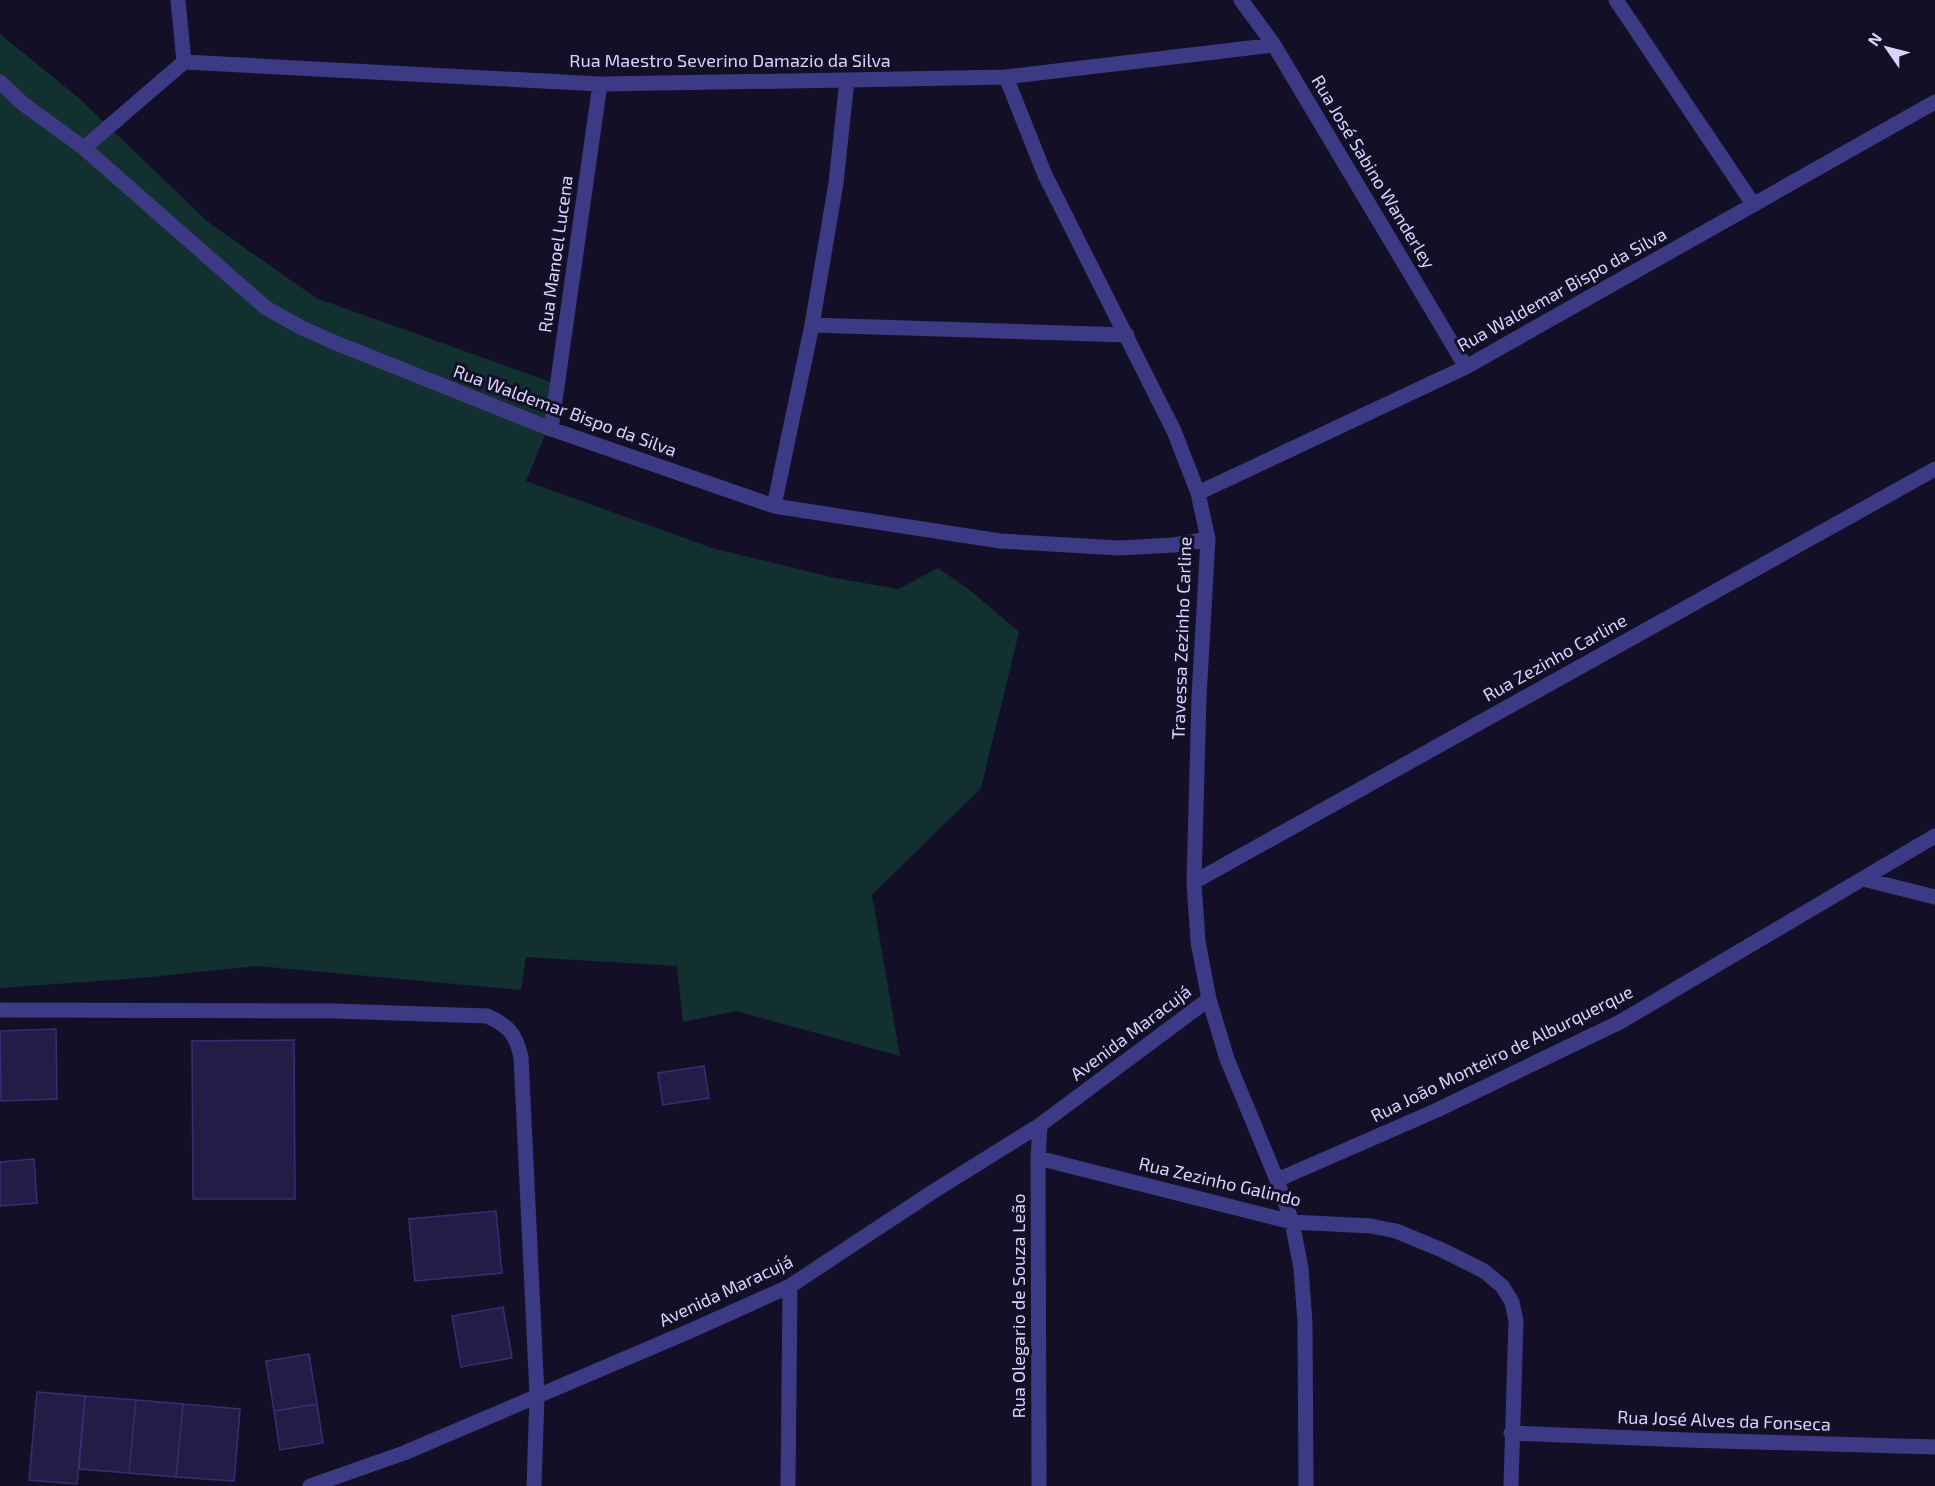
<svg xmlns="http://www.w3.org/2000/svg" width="1935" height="1486" font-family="'Exo 2',sans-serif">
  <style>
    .green { fill: #12302f }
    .building { fill: #241b47; stroke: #3b2d73; stroke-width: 1.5 }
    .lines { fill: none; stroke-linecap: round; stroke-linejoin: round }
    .minor { stroke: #3d3a85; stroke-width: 15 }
    .labels { text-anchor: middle; stroke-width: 6; stroke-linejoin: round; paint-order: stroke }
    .street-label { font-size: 18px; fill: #d9d4ff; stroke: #130f26 }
  </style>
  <rect width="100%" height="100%" fill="#130f26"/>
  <path class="green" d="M0,34L80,99L208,222L316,298L565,387L526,481L712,548L835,578L898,589L938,568L971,591L1019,632L981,788L872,895L900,1056L736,1011L683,1022L677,966L526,957L521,990L257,966L141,978L0,988Z"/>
  <path class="building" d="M56,1029L57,1099L1,1101L0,1031Z
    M294,1040L295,1199H193L192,1041Z
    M704,1066L709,1098L663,1105L658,1073Z
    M34,1159L37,1203L0,1206V1162Z
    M496,1211L502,1273L415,1281L409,1219Z
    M503,1307L512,1358L461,1367L452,1316Z
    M309,1354L317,1404L274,1411L266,1361Z
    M37,1392L85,1396L77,1484L29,1480Z
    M85,1396L136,1400L129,1473L79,1469Z
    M136,1400L183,1404L176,1477L129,1473Z
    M183,1404L240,1409L234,1481L176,1477Z
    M317,1404L323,1443L280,1450L274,1411Z"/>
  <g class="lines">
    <path class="minor" d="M1241,0L1274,45L1466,367
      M1616,0L1753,204
      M184,62L600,84L847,80L1006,77L1274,45
      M1006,77L1045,175L1174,431L1198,493L1208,539L1199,697L1194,882L1198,942L1209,999L1227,1059L1277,1180L1292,1222L1301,1268L1305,1323L1306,1486
      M0,82L22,103L84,148L266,308L302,328L336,343L551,429L774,506L1000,541L1119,548L1174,545L1208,539
      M84,148L184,62L178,0
      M812,325L1127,335
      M551,429L600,84
      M1198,493L1466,367L1935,102
      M774,506L812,325L836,183L847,80
      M1863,879L1935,897
      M1194,882L1935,469
      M0,1010L335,1011L487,1016C508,1025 516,1034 521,1057L537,1395L534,1486
      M1038,1158L1292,1222L1371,1226L1396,1231L1442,1250L1484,1271L1502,1286L1512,1302L1516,1321L1511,1486
      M1277,1180L1435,1111L1620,1022L1935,836
      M1511,1433L1687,1440L1935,1447
      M310,1486L404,1453L690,1331L790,1286L934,1191L1040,1125L1209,999
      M788,1486L790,1286
      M1039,1486L1038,1158L1040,1125"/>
  </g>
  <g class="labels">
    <g class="street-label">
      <text x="730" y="67">Rua Maestro Severino Damazio da Silva</text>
      <text transform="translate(1373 172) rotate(59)" y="6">Rua José Sabino Wanderley</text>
      <text transform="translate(556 254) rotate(-82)" y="6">Rua Manoel Lucena</text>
      <text transform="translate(1562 290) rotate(-29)" y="6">Rua Waldemar Bispo da Silva</text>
      <text transform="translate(565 411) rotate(20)" y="6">Rua Waldemar Bispo da Silva</text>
      <text transform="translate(1182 638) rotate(-88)" y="6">Travessa Zezinho Carline</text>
      <text transform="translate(1555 658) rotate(-29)" y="6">Rua Zezinho Carline</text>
      <text transform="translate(1131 1033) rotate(-37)" y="6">Avenida Maracujá</text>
      <text transform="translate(1502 1054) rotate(-26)" y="6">Rua João Monteiro de Alburquerque</text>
      <text transform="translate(1220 1182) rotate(13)" y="6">Rua Zezinho Galindo</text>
      <text transform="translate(726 1291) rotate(-25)" y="6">Avenida Maracujá</text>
      <text transform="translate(1019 1306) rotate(-90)" y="6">Rua Olegario de Souza Leão</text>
      <text transform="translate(1724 1421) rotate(2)" y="6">Rua José Alves da Fonseca</text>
    </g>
  </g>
  <g transform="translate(1887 48) rotate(305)" stroke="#130f26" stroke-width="4.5" paint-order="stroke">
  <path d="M0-4.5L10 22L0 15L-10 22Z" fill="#d9d4ff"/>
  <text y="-9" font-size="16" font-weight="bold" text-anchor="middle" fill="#d9d4ff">N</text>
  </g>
</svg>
